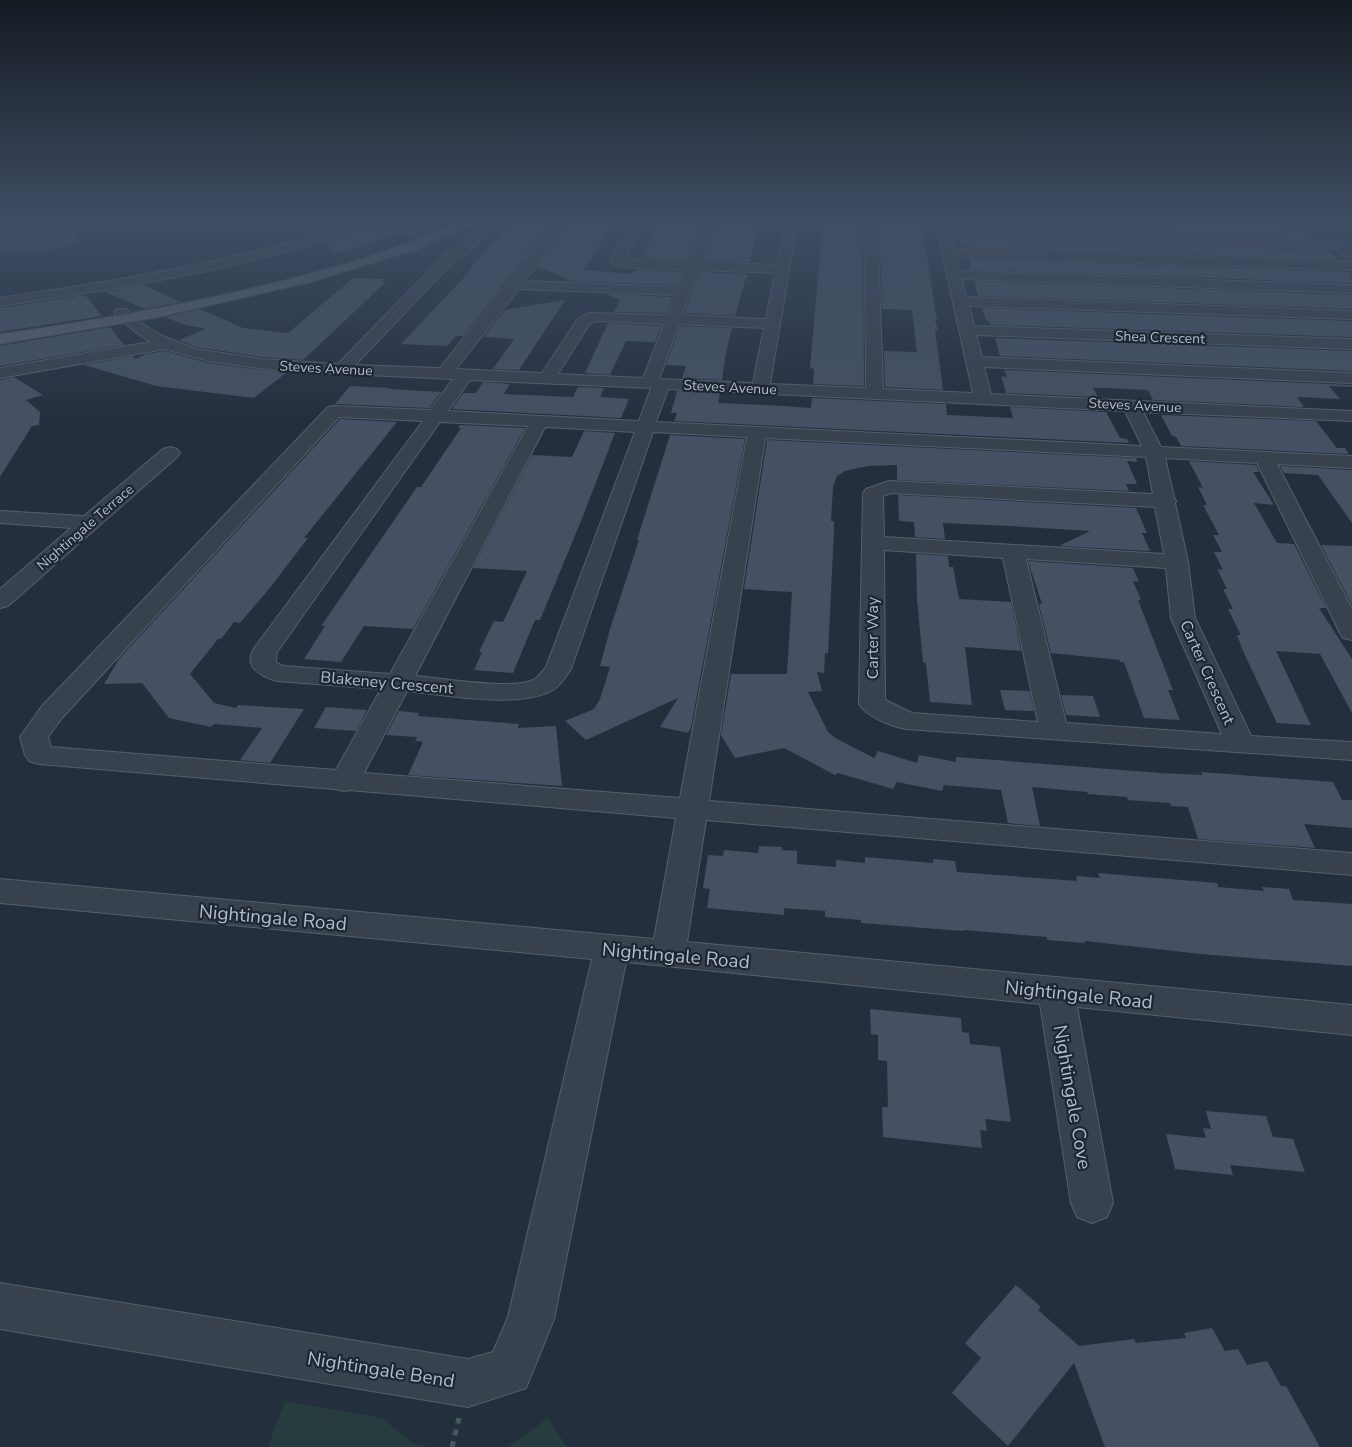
<svg xmlns="http://www.w3.org/2000/svg" width="1352" height="1447" font-family="'Nunito Sans',sans-serif">
  <style>
    .green { fill: #263c3f }
    .water { fill: #394c67 }
    .building { fill: #455162 }
    .lines { fill: none; stroke-linecap: round; stroke-linejoin: round }
    .minor-casing { stroke: #565f6c; stroke-width: 2 }
    .major-casing { stroke: #414a57; stroke-width: 2 }
    .path-far1 { stroke: #44595c; stroke-width: 1; stroke-dasharray: 2 2; stroke-linecap: butt }
    .path { stroke: #44595c; stroke-width: 5; stroke-dasharray: 6 6; stroke-linecap: butt }
    .minor { fill: #38414e; fill-rule: evenodd }
    .major { fill: #56606e; fill-rule: evenodd }
    .labels { text-anchor: middle; stroke-width: 4.5; stroke-linejoin: round; paint-order: stroke }
    .far-street-label { font-size: 14px; fill: #b4bcc9; stroke: #1d2633 }
    .street-label { font-size: 16px; fill: #b4bcc9; stroke: #1d2633 }
    .near-street-label { font-size: 19px; fill: #b4bcc9; stroke: #1d2633 }
  </style>
  <rect width="100%" height="100%" fill="#242f3e"/>
  <path class="green" d="M1352,218V244L1334,240V227L1323,219Z
    M285,1401L382,1418L412,1443L430,1447H268Z
    M548,1418L567,1447H506L509,1446Z"/>
  <path class="water" d="M0,218H100L79,228L76,242L59,249L0,253Z"/>
  <path class="building" d="M385,218L426,224L417,227L378,220Z
    M515,218H556L463,336H456L447,346L401,344L470,271H468Z
    M573,218H616L583,270L630,274L636,270L682,272L677,285L573,281L537,267Z
    M662,218H703L687,260L642,258Z
    M719,218H761L750,262L704,260Z
    M879,218H921L937,320H935L938,330H935L943,390L885,387L884,351L917,352L912,310L882,309Z
    M1167,218H1277L1271,223L1276,228L1306,231L1314,238L970,227L956,229L954,221L1177,230Z
    M823,220L863,222L864,386L813,384L814,369L810,368Z
    M361,229L394,234L333,255L327,240Z
    M970,239L1320,250L1328,251L1338,260L961,247L959,240Z
    M969,259L1351,272L1352,283L971,270Z
    M699,272L747,274L735,316L685,313Z
    M353,278L385,279L382,282H386L303,360L262,357L196,347L179,340L206,329L182,324L165,317L200,309L243,328L288,333Z
    M974,281L1352,295V309L978,296Z
    M143,285L181,302L145,309L105,292Z
    M607,294L672,297L666,313L614,312L620,300Z
    M85,295L102,316L0,332V308Z
    M565,300L519,370L493,369L514,339L484,337L505,310Z
    M982,308L1352,321V337L991,325L989,321L986,320Z
    M608,323L661,326L655,342L626,341L610,375L585,373Z
    M680,326L732,328L726,352L722,380L682,378L686,366L666,365Z
    M110,327L124,345L0,366V346Z
    M995,338L1352,351V371L1000,356Z
    M165,351L208,363L286,373L254,398L156,386L84,365L133,356L135,359L146,354Z
    M1004,370L1352,385V387L1329,386L1340,399L1297,397L1304,407L1153,400L1148,390L1104,388H1093L1098,397L1006,393L1001,376L1007,377Z
    M14,377L43,395L26,400L40,412L39,425L32,426L0,477V380Z
    M483,382L510,384L504,394L573,397L578,387L604,388L600,397L629,399L621,418L452,409L463,393H476Z
    M350,386L390,388L389,389L441,392L429,408L335,404Z
    M677,391L720,393L718,403L785,406L811,408L812,398L946,404L947,415L1013,418L1010,407L1106,412L1120,438L1127,439L1129,443L674,421L677,413H671Z
    M1161,415L1316,421L1337,448H1345L1349,454L1181,446L1176,437L1172,436Z
    M340,419L397,422L304,538H308L269,589L240,623L234,622L221,639H218L190,674L214,703L236,708L238,705L304,709L270,763L240,760L262,728L214,724L211,727L169,718L142,683L104,684L119,659Z
    M460,425L525,428L413,629L364,626L341,662L304,659L325,626H321L417,487H421L461,428H458Z
    M584,431L615,433L581,521L540,620H535L513,673L474,670L482,652H479L494,621L503,622L527,571L473,568L532,455L572,457Z
    M670,435L745,439L691,727L688,733L660,727L678,698L586,740L565,721L594,709L600,699L610,667L600,666L610,629L639,540H637Z
    M767,440L1136,458L1137,462L1127,461L1137,484H1126L1129,491L897,480V465L868,466L845,471L837,476L833,487L831,521H834V531L828,653H825L824,673L817,672L822,691L808,692L828,732L837,739L874,758L878,751L917,763L919,755L956,762V757L1160,773L1202,775L1201,772L1333,782L1342,800H1352V828L1304,824L1315,848L1198,839L1188,807L1171,806L1170,803L1128,800L1127,797L1088,794L1087,792L1032,787L1040,826L1008,823L1001,790L944,785L942,791L897,782L893,789L838,773L835,775L784,748L735,758L721,735L731,674H787L792,592L744,589Z
    M1189,461L1256,465L1259,472H1253L1274,505L1254,503L1277,543L1294,544L1326,608H1319L1352,659V713L1320,654L1276,651L1311,725L1277,723L1243,651L1237,635H1241L1228,609H1233L1223,589H1227L1217,569L1223,570L1214,552H1222L1213,535H1219L1203,505H1207L1198,487L1203,488Z
    M1280,466L1352,470V523L1318,475L1284,473Z
    M898,495L1136,508L1147,533H1142L1150,551L1059,546L1090,531L1010,526L943,523L945,539L915,537L914,522L899,521Z
    M1321,545L1352,546V605Z
    M916,554L948,556L949,567H953L959,599L1011,602L1021,651L965,647L972,705L930,702L926,663L923,662L917,599Z
    M1028,561L1133,568L1139,582L1133,581L1141,600H1138L1173,690H1168L1180,720L1144,718L1124,662H1120V660L1051,653L1039,604H1042Z
    M1000,690L1030,691L1034,711L1005,710Z
    M1061,695L1093,696L1100,717L1066,715Z
    M326,707L367,710L356,731L314,728Z
    M399,711L419,713L418,716L519,724L518,728L556,726L562,786L408,775L423,742L415,741L417,737L386,735Z
    M759,846L782,847V850L797,851V864L836,867V860L865,863V857L933,863V859L955,861L957,872L1077,881L1076,876L1100,878L1098,873L1217,883L1218,887L1264,891L1262,887L1289,889L1293,900L1352,904V966L1201,954L1085,941V943L1047,940V937L963,930V931L861,923V920L825,917V911L784,908V915L707,908L710,889L703,888L708,855L723,856L724,850L758,853Z
    M870,1009L961,1018L962,1032L969,1033L970,1044L1000,1047L1011,1122L985,1119L987,1131L980,1130L982,1148L883,1137L882,1107H888L887,1061L878,1060V1035L871,1034Z
    M1206,1111L1266,1116L1273,1137L1293,1139L1305,1172L1230,1165L1233,1175L1175,1169L1166,1134L1206,1138L1203,1128L1211,1129Z
    M1016,1285L1041,1307L1038,1310L1079,1346L1134,1339L1136,1343L1186,1338L1184,1333L1212,1328L1225,1351L1238,1349L1247,1365L1267,1361L1281,1386H1286L1320,1447H1105L1074,1363L1008,1446L952,1393L981,1358L965,1343Z"/>
  <g class="lines">
    <defs>
      <path id="minor" d="M360,218H377L373,221L420,229L426,233L420,237L361,227L292,250L207,271L118,288L0,306V298C73,287 146,276 217,260C266,250 314,238 360,218Z
        M488,218H501L466,255L456,259L355,365L440,368L559,218H571L525,281L678,287L685,270L633,268L612,264L610,261L634,218H646L625,259L688,262L705,218H717L701,262L777,265L786,218H798L770,384L866,388L865,218H877L883,389L973,393L942,253L939,236L941,233L970,229L1320,240L1345,244L1352,250V261L1347,260L1337,250L1320,248L970,237L952,239L955,249L1352,262V270L956,257L960,271L1352,285V293L962,279L966,297L1352,311V319L969,306L974,326L1352,339V349L976,335L982,357L1352,373V383L984,367L991,394L1352,411V421L1143,412L1161,447L1352,456V468L1277,464L1352,609V640L1343,638L1340,633L1257,463L1165,458L1174,497L1176,501L1175,503L1188,562L1195,618L1251,736L1352,742V760L906,729C891,726 867,717 859,704L863,493L866,489L889,481L1153,494L1146,457L765,438L709,801L1352,853V875L706,820L687,942L1352,1005V1035L1077,1007L1113,1203L1107,1217L1092,1223L1077,1217L1071,1203L1040,1004L626,962L554,1319L526,1388L468,1407L0,1329V1283L468,1359L493,1352L508,1317L592,959L0,903V879L654,939L676,818L349,790L344,791L335,789L39,764L29,761L25,755L20,737L42,706L328,407L334,406L430,410L453,379L280,371L208,361L165,349L0,378V368L150,342L134,331L116,315L114,312L116,309H126L144,325L163,336L196,349L262,359L338,364L446,253L456,249ZM698,270L775,273L766,319L682,315ZM519,289L675,295L667,315L588,313L577,320L542,373L456,369ZM596,321L664,324L643,378L558,374L588,326ZM679,324L764,328L753,383L659,379ZM470,380L651,388L639,421L448,411ZM668,389L1125,411L1142,446L656,422ZM339,417L423,421L255,647C242,666 260,676 277,681L381,689L336,770L51,747L48,737L62,718ZM440,422L528,426L390,674L283,666L276,662L277,652ZM545,427L635,432L546,667C543,670 539,676 535,679C514,691 441,678 415,676ZM653,432L747,437L680,798L364,773L407,691C445,695 520,709 553,690C560,686 567,675 571,669ZM891,493L1155,507L1164,554L884,537L883,496ZM884,550L1003,558L1038,722L912,713L885,700ZM1026,559L1166,568L1171,618L1222,734L1066,723Z
        M1310,218H1323L1327,223L1325,226C1315,229 1281,232 1273,224L1279,220L1313,221Z
        M170,447L177,449L180,453L177,457L8,606L0,608V589L71,528L0,523V511L84,516L163,449Z"/>
      <path id="major" d="M464,218H480L459,231L418,249L311,282L154,318L0,344V334C95,321 189,304 282,281C344,265 407,248 464,218Z"/>
    </defs>
    <use href="#minor" class="minor-casing"/>
    <use href="#major" class="major-casing"/>
    <path class="path-far1" d="M1339,220L1352,231
      M491,246L520,247
      M564,248L602,250
      M802,270L854,271
      M890,272L933,274"/>
    <path class="path" d="M452,1447L459,1418"/>
    <use href="#minor" class="minor"/>
    <use href="#major" class="major"/>
  </g>
  <linearGradient id="sky" x2="0" y2="1"><stop stop-color="#141a22"/><stop offset="0.52" stop-color="#3f4d63"/><stop offset="1" stop-color="#3f4d63" stop-opacity="0"/></linearGradient>
  <rect width="1352" height="421" fill="url(#sky)"/>
  <g class="labels">
    <g class="far-street-label">
      <text transform="translate(1160 337) rotate(2)" y="5">Shea Crescent</text>
      <text transform="translate(326 368) rotate(3)" y="5">Steves Avenue</text>
      <text transform="translate(730 387) rotate(3)" y="5">Steves Avenue</text>
      <text transform="translate(1135 405) rotate(3)" y="5">Steves Avenue</text>
      <text transform="translate(85 527) rotate(-41)" y="5">Nightingale Terrace</text>
    </g>
    <g class="street-label">
      <text transform="translate(872 638) rotate(-90)" y="6">Carter Way</text>
      <text transform="translate(1208 672) rotate(66)" y="6">Carter Crescent</text>
      <text transform="translate(387 682) rotate(5)" y="6">Blakeney Crescent</text>
    </g>
    <g class="near-street-label">
      <text transform="translate(273 917) rotate(5)" y="7">Nightingale Road</text>
      <text transform="translate(676 955) rotate(5)" y="7">Nightingale Road</text>
      <text transform="translate(1079 994) rotate(6)" y="7">Nightingale Road</text>
      <text transform="translate(1073 1097) rotate(80)" y="7">Nightingale Cove</text>
      <text transform="translate(381 1369) rotate(9)" y="7">Nightingale Bend</text>
    </g>
  </g>
</svg>
